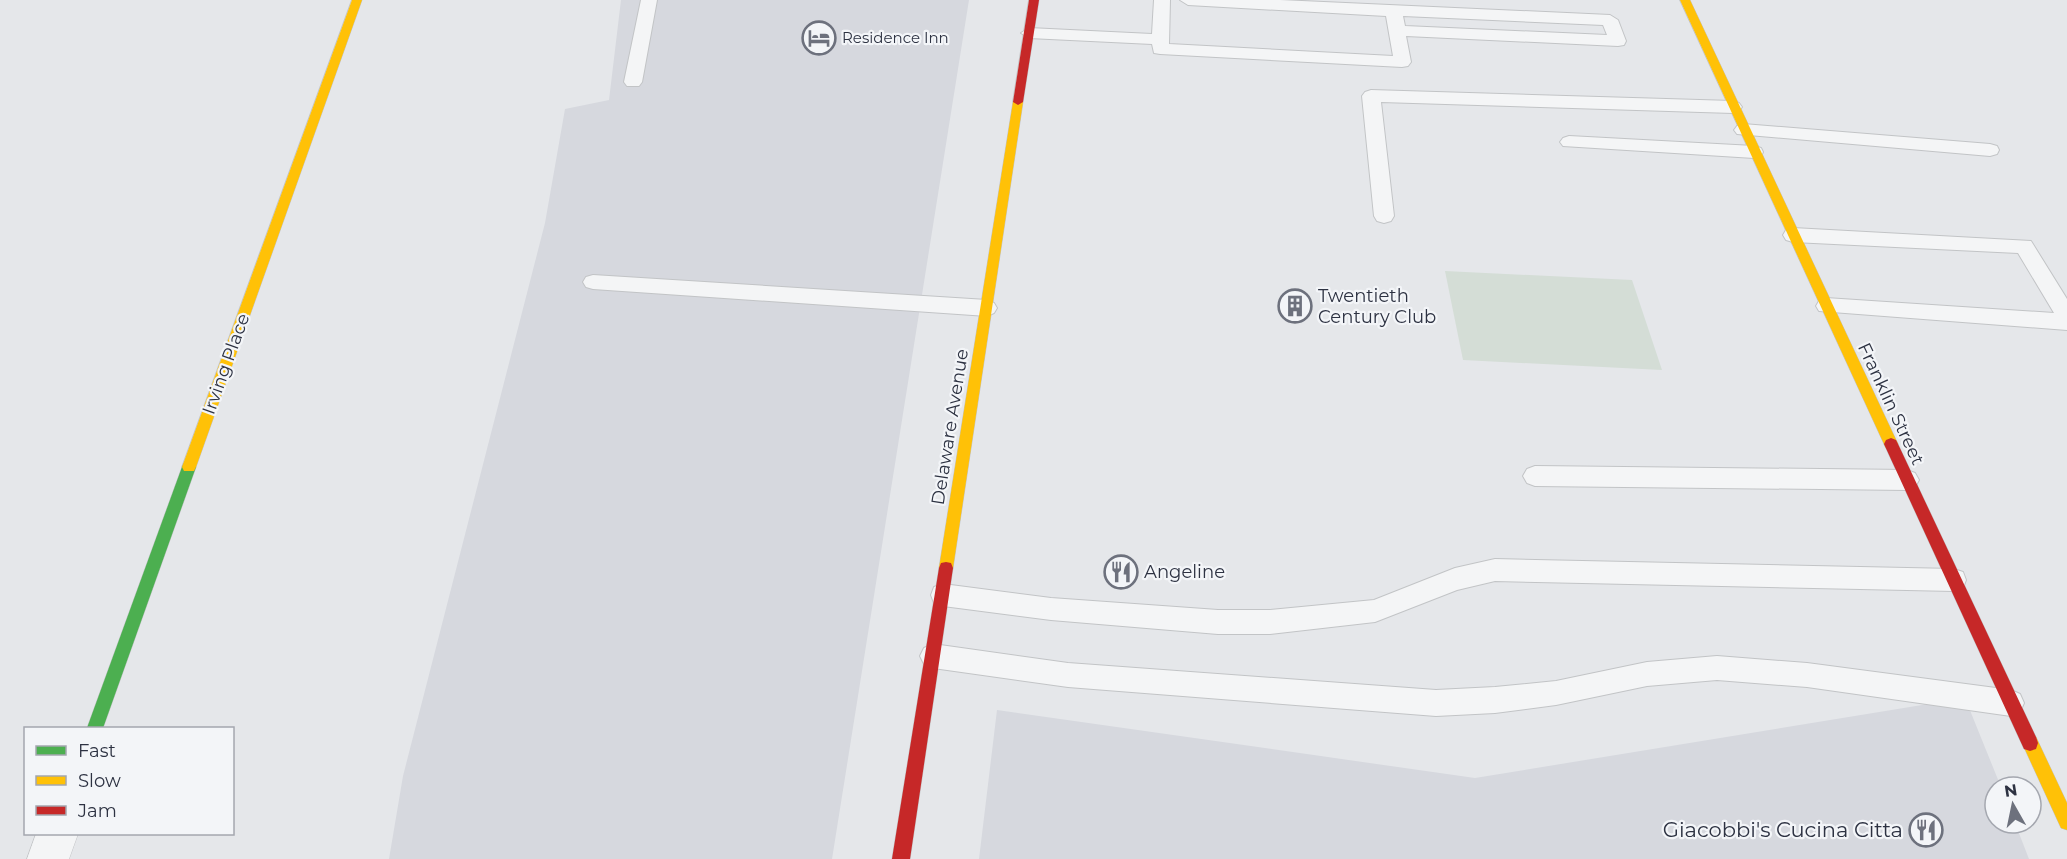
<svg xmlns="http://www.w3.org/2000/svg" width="2067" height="859" font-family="Montserrat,sans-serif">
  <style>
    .built { fill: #d6d8de }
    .green { fill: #d4ddd6 }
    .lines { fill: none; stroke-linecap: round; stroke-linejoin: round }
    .lane-casing { stroke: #c2c4c6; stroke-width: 2 }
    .street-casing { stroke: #c2c4c6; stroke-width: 1 }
    .fast-casing { stroke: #c2c4c6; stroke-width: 1 }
    .slow-casing { stroke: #c2c4c6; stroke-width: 1 }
    .jam-casing { stroke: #c2c4c6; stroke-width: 1 }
    .lane { fill: #f4f5f6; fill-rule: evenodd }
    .street { fill: #f4f5f6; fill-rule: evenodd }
    .fast { fill: #4caf50; fill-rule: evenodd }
    .slow { fill: #ffc107; fill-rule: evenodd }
    .jam { fill: #c62828; fill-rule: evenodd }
    .labels { text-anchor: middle; stroke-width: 4.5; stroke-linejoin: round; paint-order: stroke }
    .far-poi-label { font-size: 15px; fill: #2d3242; stroke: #f3f5f8; text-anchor: start }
    .poi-label { font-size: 18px; fill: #2d3242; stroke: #f3f5f8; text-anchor: start }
    .street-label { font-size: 18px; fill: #2d3242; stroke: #f3f5f8 }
    .near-poi-label { font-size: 21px; fill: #2d3242; stroke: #f3f5f8; text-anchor: end }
  </style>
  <rect width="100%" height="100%" fill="#e5e7ea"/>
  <path class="built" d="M621,0H969L832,859H389L403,776L545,223L565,109L609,100Z
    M1965,698L2001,787H1995V823H2015L2029,859H979L997,710L1475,778Z"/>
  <path class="green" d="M1445,271L1632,280L1662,370L1463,360Z"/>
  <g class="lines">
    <defs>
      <path id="lane" d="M641,0H657L642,82L639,86H627L624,82Z
        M1154,0H1170L1169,44L1393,56L1386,16L1188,5L1180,0H1280L1610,15L1618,20L1626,41L1624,45L1618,46L1406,36L1411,62L1408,66L1402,67L1160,54L1154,53L1152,44L1029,38L1021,33L1029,28L1152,34ZM1403,16L1603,25L1607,35L1405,26Z
        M1371,90L1733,101L1739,103L1742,107L1739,111L1733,113L1381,102L1394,216L1391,221L1384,223L1377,221L1374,216L1362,96L1365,92Z
        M1743,124L1990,144L1997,146L1999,150L1997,154L1990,156L1737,134L1734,130L1737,126Z
        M1569,136L1754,146L1761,148L1763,152L1761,156L1754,158L1563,146L1560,142L1563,138Z
        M1793,228L2031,241L2067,299V330L1819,311L1816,306L1819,301L1826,298L2054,313L2018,253L1793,242L1786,240L1783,235L1786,230Z
        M593,275L987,300L994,303L997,308L994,313L987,316L593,289L586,287L583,282L586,277Z
        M1535,466L1907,470L1915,473L1919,480L1915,487L1907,490L1535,486L1527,483L1523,476L1527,469Z
        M1495,559L1954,569L1963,572L1966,580L1963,588L1954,591L1495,581L1457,590L1375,622L1270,634H1218L1051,620L943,606L934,603L931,595L934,587L943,584L1051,598L1218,610H1270L1374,600L1455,568Z
        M933,644L1068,663L1436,690L1495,687L1556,681L1647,662L1717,656L1807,663L2011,690L2020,694L2024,703L2020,712L2011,716L1807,687L1717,680L1647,686L1556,705L1495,713L1436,716L1068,687L933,668L924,664L920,656L924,648Z"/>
      <path id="street" d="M36,834H78L69,859H27Z"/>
      <path id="fast" d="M189,461L194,463L196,467L103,728H87L182,467L184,463Z"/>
      <path id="slow" d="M352,0H362L196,467L194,471H184L182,467Z
        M1680,0H1690L1898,444L1896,448H1886L1884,444Z
        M1018,99L1023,102L953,568L951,573L946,574L941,573L939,568L1013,102Z
        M2030,735L2036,737L2067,803V830L2061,828L2022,743L2024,737Z"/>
      <path id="jam" d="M1029,0H1039L1023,102L1018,105L1013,102Z
        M1891,438L1896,440L1898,444L2036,737L2038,743L2036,749L2030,751L2024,749L1884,444L1886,440Z
        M946,562L951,563L953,568L910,859H892L939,568L941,563Z"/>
    </defs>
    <use href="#lane" class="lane-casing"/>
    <use href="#street" class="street-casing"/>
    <use href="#fast" class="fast-casing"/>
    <use href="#slow" class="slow-casing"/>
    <use href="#jam" class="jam-casing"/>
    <use href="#lane" class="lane"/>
    <use href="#street" class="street"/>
    <use href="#fast" class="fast"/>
    <use href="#slow" class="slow"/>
    <use href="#jam" class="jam"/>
  </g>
  <defs>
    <symbol id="hotel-ring" viewBox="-11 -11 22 22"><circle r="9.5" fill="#f3f5f8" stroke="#6d717d" stroke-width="1.5"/><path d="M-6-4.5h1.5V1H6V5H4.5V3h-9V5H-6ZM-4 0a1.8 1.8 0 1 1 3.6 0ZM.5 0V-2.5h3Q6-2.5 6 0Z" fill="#6d717d"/></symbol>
    <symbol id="building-ring" viewBox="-11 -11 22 22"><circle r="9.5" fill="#f3f5f8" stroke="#6d717d" stroke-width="1.5"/><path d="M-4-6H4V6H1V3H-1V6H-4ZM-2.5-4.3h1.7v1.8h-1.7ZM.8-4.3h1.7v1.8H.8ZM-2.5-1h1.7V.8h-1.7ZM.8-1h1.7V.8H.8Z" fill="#6d717d"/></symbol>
    <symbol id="restaurant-ring" viewBox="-11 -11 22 22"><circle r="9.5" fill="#f3f5f8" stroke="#6d717d" stroke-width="1.5"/><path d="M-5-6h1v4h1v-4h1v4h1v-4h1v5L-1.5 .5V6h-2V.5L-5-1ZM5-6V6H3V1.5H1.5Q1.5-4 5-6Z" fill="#6d717d"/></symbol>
  </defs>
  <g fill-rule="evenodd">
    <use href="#hotel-ring" x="800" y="19" width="38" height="38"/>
    <use href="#building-ring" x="1276" y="287" width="38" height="38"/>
    <use href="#restaurant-ring" x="1102" y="553" width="38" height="38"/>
    <use href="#restaurant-ring" x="1907" y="811" width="38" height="38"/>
  </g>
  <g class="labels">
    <g class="far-poi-label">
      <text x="842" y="43">Residence Inn</text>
    </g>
    <g class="poi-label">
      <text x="1318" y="302">Twentieth<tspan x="1318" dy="21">Century Club</tspan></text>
      <text x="1144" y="578">Angeline</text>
    </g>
    <g class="street-label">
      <text transform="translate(226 364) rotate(-70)" y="6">Irving Place</text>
      <text transform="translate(1891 404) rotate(65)" y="6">Franklin Street</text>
      <text transform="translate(950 427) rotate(-81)" y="6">Delaware Avenue</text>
    </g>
    <g class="near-poi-label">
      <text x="1903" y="837">Giacobbi's Cucina Citta</text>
    </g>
  </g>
  <rect x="24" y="727" width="210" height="108" fill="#f3f5f8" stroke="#a4a7af" stroke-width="1.5"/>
  <rect x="36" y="746" width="30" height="9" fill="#4caf50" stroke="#a4a7af" stroke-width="1.5"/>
  <text x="78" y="757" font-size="18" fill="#2d3242">Fast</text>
  <rect x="36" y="776" width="30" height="9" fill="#ffc107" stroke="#a4a7af" stroke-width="1.5"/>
  <text x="78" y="787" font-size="18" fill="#2d3242">Slow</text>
  <rect x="36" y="806" width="30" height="9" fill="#c62828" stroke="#a4a7af" stroke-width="1.5"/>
  <text x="78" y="817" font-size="18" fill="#2d3242">Jam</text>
  <g transform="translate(2013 805) rotate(351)"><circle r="28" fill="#f3f5f8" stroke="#a4a7af" stroke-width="1.5"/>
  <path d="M0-4.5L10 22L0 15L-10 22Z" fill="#6d717d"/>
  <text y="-9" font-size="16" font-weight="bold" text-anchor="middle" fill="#2d3242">N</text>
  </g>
</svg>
